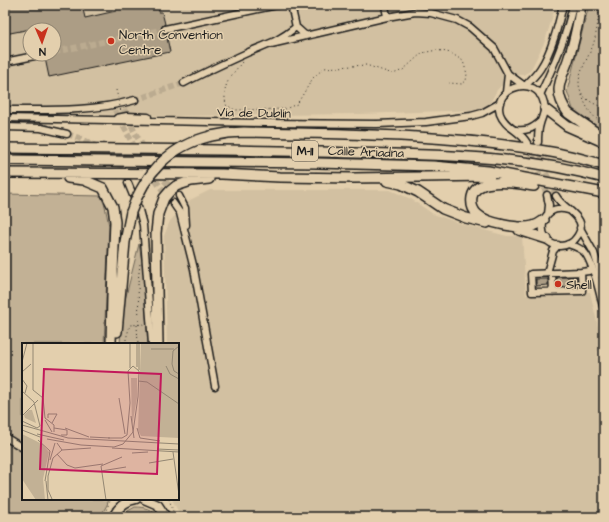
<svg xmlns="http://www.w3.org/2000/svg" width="609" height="522" font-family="'Architects Daughter',sans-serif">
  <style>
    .built { fill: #d2c0a1; fill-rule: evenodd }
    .green { fill: #c2b195; stroke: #6f6658 }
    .building { fill: #ac9d85; stroke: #1c1c1c }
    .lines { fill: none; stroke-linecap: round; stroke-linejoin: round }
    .minor-tunnel { stroke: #bbab90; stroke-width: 6; stroke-dasharray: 6 3; stroke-linecap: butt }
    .minor-casing { stroke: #1c1c1c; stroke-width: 9 }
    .major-casing { stroke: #1c1c1c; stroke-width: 11 }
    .highway-casing { stroke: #1c1c1c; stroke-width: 12 }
    .path { stroke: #1c1c1c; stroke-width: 1; stroke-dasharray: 1 3; stroke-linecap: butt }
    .minor { stroke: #e3cfad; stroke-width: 6 }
    .major { stroke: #e3cfad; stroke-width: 8 }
    .highway { stroke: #e3cfad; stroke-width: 9 }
    .highway-bridge-casing { stroke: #1c1c1c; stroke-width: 12; stroke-linecap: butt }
    .path-bridge { stroke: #1c1c1c; stroke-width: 1; stroke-dasharray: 1 3; stroke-linecap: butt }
    .highway-bridge { stroke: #e3cfad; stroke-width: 9 }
    .poi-dot { fill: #c8321e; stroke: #e3cfad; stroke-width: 1.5 }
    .labels { text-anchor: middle; stroke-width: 3; stroke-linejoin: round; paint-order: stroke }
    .shield { fill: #e3cfad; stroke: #585248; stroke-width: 1 }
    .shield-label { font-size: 12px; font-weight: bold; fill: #1c1c1c }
    .poi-label { font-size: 13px; fill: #1c1c1c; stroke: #e3cfad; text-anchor: start }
    .street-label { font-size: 13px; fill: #1c1c1c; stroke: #e3cfad }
    .inset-road { fill: none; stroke: #938773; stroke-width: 1 }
    .view { fill: #c2185b; fill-opacity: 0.15; stroke: #c2185b; stroke-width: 2 }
    .inset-edge { fill: none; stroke: #1c1c1c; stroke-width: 2 }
  </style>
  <rect width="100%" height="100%" fill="#e3cfad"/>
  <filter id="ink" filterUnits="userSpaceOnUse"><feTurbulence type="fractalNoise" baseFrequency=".025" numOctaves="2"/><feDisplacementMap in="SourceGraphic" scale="8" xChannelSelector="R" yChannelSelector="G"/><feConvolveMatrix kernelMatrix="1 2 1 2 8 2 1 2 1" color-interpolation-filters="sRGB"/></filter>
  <g filter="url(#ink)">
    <path class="built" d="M5,5H556L545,41L530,71L523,75H516L511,71L504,75V83L497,90L490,103L484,107L476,110L359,114L177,116L5,112ZM30,30H54V54H30Z
      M210,190H390L411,199L433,214L465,225L507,236H522L526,295L590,292L602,344L597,352L599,372L604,380V517H181L172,499H178V344H167L164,236L170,221L190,200Z"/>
    <path class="green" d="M589,5H604V131L573,109L567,91Z
      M5,194L101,196L105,206L109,226L104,344H23V499H109L107,505L100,517H5Z
      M139,244L143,268L148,344H120L122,312Z
      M135,507C145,507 152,509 158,517H122L128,511Z"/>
    <path class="building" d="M5,5H82L85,18L116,11L115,5H158L159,12H162L165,24L162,26L161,30L163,33H166L170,52L49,77L45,58L48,54H54V30H42L41,27L5,34Z
      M557,277H577V287H557Z
      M536,279H548V285L536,286Z"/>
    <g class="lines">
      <path class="minor-tunnel" d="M54,52L165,29
        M135,100L184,83
        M124,109L135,133L153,163
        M115,110C133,145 148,173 173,203
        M67,134C96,143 115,155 128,183
        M529,146L547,195
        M539,147L545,171L556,196
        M159,173L164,180L179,196"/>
      <defs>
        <path id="minor" d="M385,5L387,17
          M296,27L306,36
          M165,29L277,5
          M271,44L387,17L415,12L431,13L457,20L470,27L494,48L508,74L523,85
          M5,62L44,54
          M184,83C205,72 227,62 249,52C268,44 279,41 296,27L291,5
          M525,86C530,81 536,75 540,69C552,51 558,26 563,5
          M506,92L508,74
          M540,95C554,65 566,38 573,5
          M5,110C49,110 92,112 135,100
          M5,118L267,123L377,124L426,122L471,116L482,113L500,103
          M117,118L127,116L148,117
          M5,127L41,128L67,134
          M516,130C527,131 532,129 540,122
          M527,143C520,130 505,128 500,114C492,87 537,73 544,103C546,112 542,116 540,124C538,130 538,136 538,142
          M128,183L139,210L143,225L152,344
          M547,195L549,205L548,214
          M179,196L185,208L186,225
          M556,196C563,210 592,218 576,238C573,243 566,246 560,246C533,244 539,201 568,210
          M173,203L180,213L194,269L215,386
          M580,228L594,253L604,284
          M568,244C574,246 581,248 585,253C594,264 600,296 604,310
          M581,272L582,291L532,292L531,274L581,272L589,271L592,268
          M547,273L553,251L558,245
          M552,273L553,292
          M5,437L23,448"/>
        <path id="major" d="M144,499L158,505L166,517
          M113,517C118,507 125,501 136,499"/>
        <path id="highway" d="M581,5C578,23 575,40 569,57C566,68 559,79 559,90C559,99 563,106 568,113L604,138
          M545,109L567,126L601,141
          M211,136L228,133L244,132C346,134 449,134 551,152C569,155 586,160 604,165
          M5,148C122,149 239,149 355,153C438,155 523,155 604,178
          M5,160L318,163L433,166L488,171L604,193
          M5,173L222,174L280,177L354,178L490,176
          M68,178L84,180L103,188L113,207L115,222L112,297L111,344
          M387,181L401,184L418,192L443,209L466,218L487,223
          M534,186C519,184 476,175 472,197C471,203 472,209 477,214C487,224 520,229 533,226C538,225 541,222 544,220
          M519,230L547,239
          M117,332L125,242L131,212
          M158,344L156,233L158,214L164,198L170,191L176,186L191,181L209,179"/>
      </defs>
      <use href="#minor" class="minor-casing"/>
      <use href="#major" class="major-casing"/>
      <use href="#highway" class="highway-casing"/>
      <path class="path" d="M599,5C599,18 597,30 594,42C590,56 575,76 580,89C583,100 595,104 604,108
        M242,62C229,79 222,84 226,105L235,110L285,109L297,104L313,78L324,68L366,65L393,74L403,70L422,53L437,50L451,53L463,61L467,74L466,81L462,84L449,83
        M116,90L118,98
        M582,95C586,108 592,117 604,124
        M137,325L138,344
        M139,325L138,282L140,263
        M126,344V339L130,325L144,324
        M169,499L175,517
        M103,517L111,499"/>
      <use href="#minor" class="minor"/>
      <use href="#major" class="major"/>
      <use href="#highway" class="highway"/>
      <defs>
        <path id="highway-bridge" d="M131,212C145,173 169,146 211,136"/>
      </defs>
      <use href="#highway-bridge" class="highway-bridge-casing"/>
      <path class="path-bridge" d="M119,101L121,113"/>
      <use href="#highway-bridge" class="highway-bridge"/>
    </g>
  </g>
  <g class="poi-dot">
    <circle cx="111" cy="41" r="4"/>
    <circle cx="558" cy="284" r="4"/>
  </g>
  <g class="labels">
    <rect class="shield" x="292" y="141" width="26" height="20" rx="3"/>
    <g class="shield-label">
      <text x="305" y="155">M-11</text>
    </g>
    <g class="poi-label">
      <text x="119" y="39">North Convention<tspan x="119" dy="15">Centre</tspan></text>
      <text x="566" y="289">Shell</text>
    </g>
    <g class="street-label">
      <text transform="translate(254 112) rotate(1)" y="5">Vía de Dublín</text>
      <text transform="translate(366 151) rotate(2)" y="5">Calle Ariadna</text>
    </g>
  </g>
  <g transform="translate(22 343)">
    <rect width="157" height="157" fill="#e3cfad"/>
    <path d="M119,0H157V95L119,93L116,87ZM109,35H115V55L110,83ZM7,67H10L14,80L3,75L2,72ZM0,91L20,101L27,109L21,136L23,157H14L0,136Z" fill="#c2b195"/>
    <path class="inset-road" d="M11,0V47L21,55L23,75L32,82V89M115,0V24M157,3L151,8L150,21L152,28L157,31M129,6H152M0,19L5,0M144,23L148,31L157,36M108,25V0M117,27V0M0,29L9,21M0,36L5,43L3,50M116,38L125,39L157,61M0,48L12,59L18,83L15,85L0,78M97,55L103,91M108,60L106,28L111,23L117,28L116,54M0,73L16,57M109,73L112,95M26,75V71H35L30,80M23,77L30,89M0,82L46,95L157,101M32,85L45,87V92H39M43,85L67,94M115,85L118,95L138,98M0,87L18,94M15,91L42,97M68,94L88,95M86,95H100L105,92L108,60M25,96L59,102L92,104L101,101L111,89L116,54M16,97L28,108L23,138M90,105L157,109M135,106L157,107M40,107L69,105M151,109L157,152M110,110L126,109M35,111L45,122L53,125L81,121M28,117L33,100M127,120L151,116M79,128L104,124M24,138L26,157M30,156L26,147V133L31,115L40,107L35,100M84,157L79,123L100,114"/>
    <path class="view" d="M22,26L139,31L135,131L18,126Z"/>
    <rect width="157" height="157" class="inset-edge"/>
  </g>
  <rect width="609" height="522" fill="none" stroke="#e3cfad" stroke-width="20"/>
  <rect x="10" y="10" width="589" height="502" fill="none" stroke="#1c1c1c" stroke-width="1.5" filter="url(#ink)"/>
  <g transform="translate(42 42) rotate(178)"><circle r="19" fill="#e3cfad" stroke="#938773"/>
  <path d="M0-3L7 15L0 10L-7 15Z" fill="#c8321e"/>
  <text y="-6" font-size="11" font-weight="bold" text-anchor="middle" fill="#1c1c1c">N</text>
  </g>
</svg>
